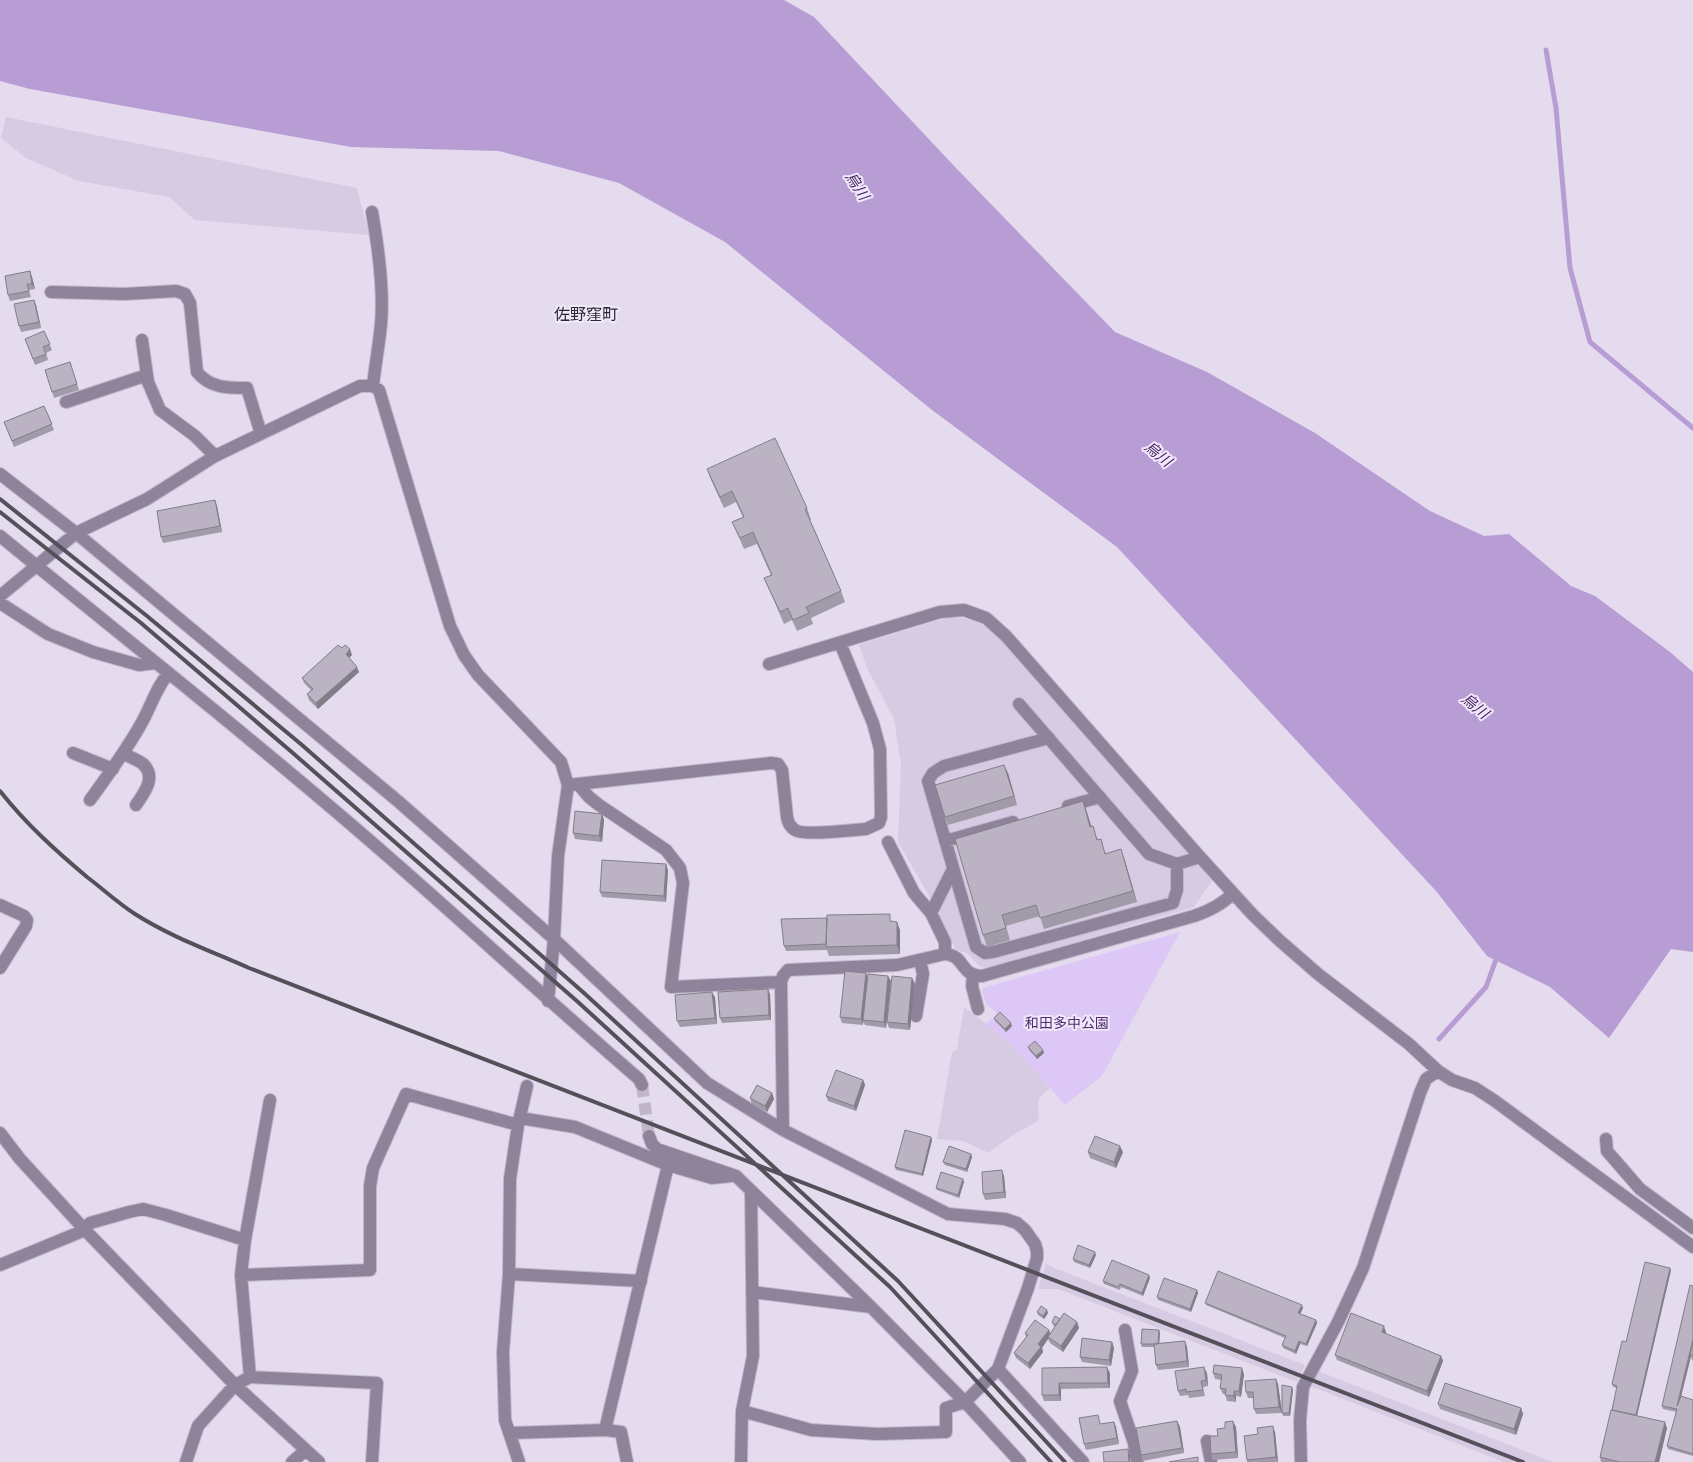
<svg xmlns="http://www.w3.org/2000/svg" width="1693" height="1462" font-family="'PT Sans','Noto Sans JP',sans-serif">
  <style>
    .built { fill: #d6cbe3 }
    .green { fill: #ddc7f6 }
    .water { fill: #b89dd4 }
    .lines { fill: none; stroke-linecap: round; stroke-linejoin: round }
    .stream { stroke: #b89dd4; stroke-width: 5 }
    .minor-tunnel { stroke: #bfb7c8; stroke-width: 12; stroke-dasharray: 12 6; stroke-linecap: butt }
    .minor-casing { stroke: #bfb7c8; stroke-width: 14 }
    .minor { stroke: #8e839b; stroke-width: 12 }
    .rail { stroke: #545059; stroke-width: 4 }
    .wall { fill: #a19aa9 }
    .shaded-wall { fill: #837d89 }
    .building { fill: #bbb3c4; stroke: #837d89 }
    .labels { text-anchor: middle; stroke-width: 4; stroke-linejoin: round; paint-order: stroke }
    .park-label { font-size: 14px; fill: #522e71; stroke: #f1e9fb }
    .water-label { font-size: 15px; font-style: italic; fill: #462263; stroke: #f1e9fb }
    .quarter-label { font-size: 16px; fill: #2b282f; stroke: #f1e9fb }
  </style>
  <rect width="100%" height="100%" fill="#e4dbee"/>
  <path class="built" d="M6,117L357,188L369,235L195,220L169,197L79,181L26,158L1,138Z
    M949,617L973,620L996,633L1212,881L1194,907L986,968L979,966L967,953L956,950L928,894L898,842L901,764L894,719L867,668L859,645Z
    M964,1007L1009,1041L1050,1088L1039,1098L1038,1107L1039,1120L1024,1129L1013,1135L988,1153L963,1141L937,1139L952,1052L957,1050Z
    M1046,1263L1054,1268L1305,1365L1297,1382L1058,1289H1038Z
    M1318,1371L1553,1462H1504L1310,1386Z"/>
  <path class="green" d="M1180,932L1102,1076L1065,1105L1009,1041L986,1025L997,1013L987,1005L982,992L983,988Z"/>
  <path class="water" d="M0,0H784L814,17L956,168L1115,332L1207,372L1315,433L1430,511L1484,536L1509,534L1571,586L1595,596L1670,652L1693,672V952L1671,949L1609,1038L1550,987L1487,956L1436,891L1117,547L932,410L725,242L619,183L499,151L351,147L30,89L0,81Z"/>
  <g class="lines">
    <path class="stream" d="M1546,50L1556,108L1570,268L1590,342L1693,428
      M1439,1039L1486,987L1498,954"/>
    <path class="minor-tunnel" d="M642,1085L649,1136"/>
    <defs>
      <path id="minor" d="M372,212C378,246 384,291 381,324C379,345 375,366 373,386
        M51,292L125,294L176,291L185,294L190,303L197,372C210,388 227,388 247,388L261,434
        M142,340L148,382L160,410L195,436L215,456
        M66,402L147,375
        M0,474L76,533L399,802L554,939L707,1083L783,1130L948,1214L1005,1219L1017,1223L1025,1230L1035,1244L1037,1251V1258L1028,1288L998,1369L1083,1462
        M0,536C128,641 259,744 384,853C470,928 553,1005 639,1079L642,1085
        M0,596L76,533L147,499L215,456L360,386H373L379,390L450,626L464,655L478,675L561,762L568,785L558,856L554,939L548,1001
        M0,603L48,634L93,652L139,665L156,663
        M769,664L940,612L964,610L986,618L1006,636L1200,857L1253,915L1279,940L1318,974L1409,1044L1438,1071L1452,1080L1475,1088L1495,1101L1693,1247
        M1019,704L1149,854L1177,864L1200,857
        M1049,738L944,766L933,773L928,781L976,947L985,953L993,952L1173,903L1177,890V864
        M73,753L113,769
        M124,754C130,757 138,760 143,764C157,777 144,793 136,805
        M578,784L589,797L599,805L666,850L680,868L683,883L671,987L781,982
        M568,785L771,763L778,764L782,770L787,817C788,823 790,827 795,830C804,836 853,830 866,829L879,823L881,817L880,749L873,723L840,643
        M90,800C108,775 126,751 141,724C151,707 156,687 169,673
        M1068,806L1100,797
        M945,841L1013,822
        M888,842L914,893L931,913L945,942V954
        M0,905L24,916L27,920L26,926L0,968
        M931,913L953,869
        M973,976L972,986L978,1009
        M916,1016L923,974L920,960
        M520,1118L575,1127L668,1165L712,1178L731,1176
        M783,1130L781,982L783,976L788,970L897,965L945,954C965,955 960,976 982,976L1194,916C1209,911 1222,905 1233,893
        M0,1133L20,1159L85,1230L235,1385L319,1462
        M649,1136L652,1144L657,1149L736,1176L871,1307L965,1402L1020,1462
        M1606,1139L1607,1151L1640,1189L1693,1228
        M0,1265L85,1230L90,1223L129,1212L143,1209L166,1215L245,1240
        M509,1274L641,1281
        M241,1275L370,1270V1186L373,1168L406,1094L518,1125
        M752,1292L871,1307
        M1125,1330L1132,1371L1120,1401L1134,1443L1137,1462
        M250,1377L241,1275L245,1240L270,1100
        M742,1411L811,1430L877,1434L946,1432V1408L965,1402L998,1369
        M605,1430L668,1165
        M510,1433L605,1430L621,1432L627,1462
        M1207,1441L1211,1462
        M186,1462L198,1426L235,1385L250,1377L377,1383L372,1462
        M292,1462L306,1450
        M519,1462L505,1420L503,1352L509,1274L510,1179L518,1125L527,1086
        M741,1462L742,1411L753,1356L751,1191
        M1301,1462L1300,1420L1303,1387L1338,1322L1363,1268L1420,1093L1426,1079L1438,1071"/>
    </defs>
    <use href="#minor" class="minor-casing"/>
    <use href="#minor" class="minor"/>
    <path class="rail" d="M0,499L147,616L302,745L584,993L898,1281L1065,1462
      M0,512L141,623L294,754L578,1002L890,1287L1051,1462
      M0,791C26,824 55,850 87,877C103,889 118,903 135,914C171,937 211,951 249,968L1523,1462"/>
  </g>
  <path class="wall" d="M30,271L32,277L35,289L29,290L31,297L10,301L8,295Z
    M36,305L41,328L21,332L19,326Z
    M44,331L52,350L46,353L48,360L35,365L25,339Z
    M70,362L79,390L54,398L45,370Z
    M44,406L54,430L14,447L4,422Z
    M707,469L807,508L811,520H810L841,591L845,602L811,618L813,624L797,631L792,620L784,624L769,589L764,578L771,575L757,544L744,549L732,522L743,517L736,502L724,508L711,480Z
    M215,500L217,506L222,532L163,543L161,537Z
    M352,655L349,658L359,672L318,709L309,700L307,694L311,690L304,683L302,678Z
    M1008,773L1017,805L948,825L945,817Z
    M1083,801L1091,827L1106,854L1125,861L1137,902L1044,929L1040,916L1006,926L1010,940L987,947L983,935Z
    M602,814L604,820L602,842L575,839L573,833Z
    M668,870L666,902L602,897L600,892Z
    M893,922L900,930V954L829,956L827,950L786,951L784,946Z
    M866,973L867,978L891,981L886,1028L865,1025L863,1021V1025L842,1023L840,1017Z
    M912,978L915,984L910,1030L889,1028L887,1022Z
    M770,994L771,1020L722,1023L720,1018Z
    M715,997L717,1024L680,1027L677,1021Z
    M994,1018L1012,1026L1006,1032L995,1021Z
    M1028,1047L1043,1050L1044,1053L1037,1059L1029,1050Z
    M863,1080L865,1085L856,1111L828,1101L826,1096Z
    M772,1093L774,1099L767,1112L752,1104L750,1098Z
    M931,1137L932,1140L923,1176L896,1170L895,1167Z
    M1088,1152H1123L1116,1168L1090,1158Z
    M971,1154L972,1157L967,1172L945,1165L943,1162Z
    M1004,1176L1006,1198L985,1200L983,1194Z
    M963,1179L964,1182L959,1198L937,1190L936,1188Z
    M1096,1255L1090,1268L1074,1262L1073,1259Z
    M1671,1270L1637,1416L1667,1428L1659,1462H1601L1600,1457L1617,1388L1613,1387L1612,1384L1626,1342Z
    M1149,1275L1150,1278L1143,1296L1121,1287L1120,1290L1104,1284L1103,1281Z
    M1693,1286V1361L1692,1360L1691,1356L1681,1396L1693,1400V1456L1668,1449L1667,1446L1677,1412L1663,1409L1662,1406Z
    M1197,1290L1198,1293L1191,1312L1158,1300L1157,1297Z
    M1205,1303L1303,1308L1300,1314L1316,1320L1317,1323L1307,1346L1300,1344L1296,1354L1283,1348L1282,1345L1285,1338L1206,1305Z
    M1047,1310L1048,1313L1044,1319L1038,1315L1037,1312Z
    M1060,1319L1077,1322L1079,1328L1063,1352L1050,1343L1048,1339L1042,1348L1043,1352L1030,1369L1016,1358L1014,1353L1026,1337L1025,1333L1049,1330L1050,1334L1055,1327L1053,1325L1052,1322Z
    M1159,1330L1160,1333L1159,1343L1185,1341L1187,1347L1189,1367L1158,1370L1156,1365L1154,1347H1142L1141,1344Z
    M1386,1332V1334L1441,1356L1443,1361L1429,1397L1337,1360L1335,1355Z
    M1112,1342L1114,1348L1111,1366L1082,1362L1080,1357Z
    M1042,1368L1110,1373V1388L1061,1389V1401H1044L1042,1395Z
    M1207,1373L1208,1386L1203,1387L1205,1396L1189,1398L1188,1395L1180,1396L1178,1391Z
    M1213,1373L1244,1374L1241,1397L1236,1396V1402L1227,1401L1225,1394H1223L1220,1388L1222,1380L1215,1379Z
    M1276,1379L1278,1384L1282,1413L1256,1414L1254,1409L1253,1398H1248L1246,1392Z
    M1293,1390L1290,1416H1283L1282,1413Z
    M1438,1404L1521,1408L1523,1414L1516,1435L1440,1409Z
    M1098,1415L1100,1424L1114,1422L1116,1427L1119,1444L1086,1450L1084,1444Z
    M1177,1421L1180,1427L1184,1453L1143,1461L1141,1455Z
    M1236,1427L1238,1458L1213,1460L1211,1454L1218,1436Z
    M1275,1432L1278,1462H1247V1460L1258,1434Z"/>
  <path class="shaded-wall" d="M30,271L32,277L35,289L32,284Z
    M34,300L36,305L41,328L39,322Z
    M215,500L217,506L222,532L220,526Z
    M350,649L352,655L348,659L346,654Z
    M357,667L359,672L318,709L316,703Z
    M1004,765L1008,773L1017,805L1014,796Z
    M1083,801L1087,812L1095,838L1090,827Z
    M602,814L604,820L602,842L599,836Z
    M1121,849L1125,861L1137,902L1133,891Z
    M666,864L668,870L666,902L664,896Z
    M897,922L900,930V954L897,945Z
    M866,973L868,979L863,1025L861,1019Z
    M888,976L891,981L886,1028L884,1022Z
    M912,978L915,984L910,1030L908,1024Z
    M768,989L770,994L771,1020L769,1015Z
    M712,992L715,997L717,1024L715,1018Z
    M1011,1023L1012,1026L1006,1032L1005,1029Z
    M1043,1050L1044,1053L1037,1059L1036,1056Z
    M863,1080L865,1085L856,1111L854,1106Z
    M772,1093L774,1099L767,1112L765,1106Z
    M931,1137L932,1140L923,1176L922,1174Z
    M1120,1146L1123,1152L1116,1168L1114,1162Z
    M971,1154L972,1157L967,1172L966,1169Z
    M1002,1170L1004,1176L1006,1198L1004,1192Z
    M963,1179L964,1182L959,1198L958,1195Z
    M1095,1252L1096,1255L1090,1268L1089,1265Z
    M1670,1268L1671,1270L1636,1420L1635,1417Z
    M1149,1275L1150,1278L1143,1296L1142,1293Z
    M1197,1290L1198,1293L1191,1312L1190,1309Z
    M1302,1305L1303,1308L1299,1316L1298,1313Z
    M1047,1310L1048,1313L1044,1319L1043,1316Z
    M1316,1320L1317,1323L1307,1346L1306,1344Z
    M1077,1322L1079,1328L1063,1352L1061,1346Z
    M1384,1326L1386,1332L1384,1338L1382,1332Z
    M1049,1330L1051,1336L1048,1337V1339L1042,1348L1043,1352L1030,1369L1028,1363L1038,1344Z
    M1159,1330L1160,1333L1159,1347L1158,1344Z
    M1693,1339L1690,1355L1691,1356L1678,1409L1677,1406Z
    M1185,1341L1187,1347L1189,1367L1187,1361Z
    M1299,1341L1300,1344L1296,1354L1295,1351Z
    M1112,1342L1114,1348L1111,1366L1109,1360Z
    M1441,1356L1443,1361L1429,1397L1427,1391Z
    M1107,1367L1110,1373V1388L1108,1383Z
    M1204,1367L1207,1373L1208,1386L1206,1380Z
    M1242,1368L1244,1374L1241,1397L1239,1391Z
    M1276,1379L1278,1384L1282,1413L1279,1407Z
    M1059,1383L1061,1389V1401L1059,1395Z
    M1292,1387L1293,1390L1290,1416L1289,1413Z
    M1234,1391L1236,1396V1402L1234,1396Z
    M1521,1408L1523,1414L1516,1435L1514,1429Z
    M1177,1421L1180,1427L1184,1453L1182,1448Z
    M1233,1421L1236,1427L1238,1458L1236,1452Z
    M1114,1422L1116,1427L1119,1444L1117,1438Z
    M1665,1422L1667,1428L1659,1462H1655Z
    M1273,1426L1275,1432L1278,1462L1276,1457Z
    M1128,1449L1130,1455V1462H1129Z"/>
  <path class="building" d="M30,271L32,284H27L29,291L8,295L5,276Z
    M34,300L39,322L19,326L14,304Z
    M44,331L50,344L43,347L46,354L33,359L25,339Z
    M70,362L77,384L52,392L45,370Z
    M44,406L52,424L12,441L4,422Z
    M775,438L807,508L805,509L841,591L806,607L809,613L793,620L788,608L780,612L764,578L772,575L753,532L740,538L732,522L744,517L732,491L720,497L707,469Z
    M215,500L220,526L161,537L157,511Z
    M338,645L342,648L345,645L350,649L346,654L357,667L316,703L307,694L313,689L302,678Z
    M1004,765L1014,796L945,817L935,785Z
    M1083,801L1090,827L1093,826L1097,840L1101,839L1105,854L1121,849L1133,891L1040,918L1036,905L1002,915L1006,928L983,935L955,839Z
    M575,811L602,814L599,836L573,833Z
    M602,860L666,864L664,896L600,892Z
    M890,914V921L897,922V945L826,947L827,915Z
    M827,918L826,944L784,946L781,919Z
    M845,971L866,973L861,1019L840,1017Z
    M868,974L888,976L884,1022L863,1020Z
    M892,976L912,978L908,1024L887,1022Z
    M768,989L769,1015L720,1018L718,992Z
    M712,992L715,1018L677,1021L675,995Z
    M1000,1012L1011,1023L1005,1029L994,1018Z
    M1035,1041L1043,1050L1036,1056L1028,1047Z
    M836,1070L863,1080L854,1106L826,1096Z
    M757,1085L772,1093L765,1106L750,1098Z
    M905,1130L931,1137L922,1174L895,1167Z
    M1095,1136L1120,1146L1114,1162L1088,1152Z
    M949,1146L971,1154L966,1169L943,1162Z
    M1002,1170L1004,1192L983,1194L982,1172Z
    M941,1172L963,1179L958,1195L936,1188Z
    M1078,1245L1095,1252L1089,1265L1073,1259Z
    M1112,1260L1149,1275L1142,1293L1120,1284L1118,1287L1103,1281Z
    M1645,1262L1670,1268L1636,1415L1612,1410L1617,1386L1612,1384L1622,1341L1626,1342Z
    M1218,1271L1302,1305L1298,1313L1316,1320L1306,1344L1299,1341L1295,1351L1282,1345L1286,1336L1205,1303Z
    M1164,1278L1197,1290L1190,1309L1157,1297Z
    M1690,1285L1693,1286V1339L1677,1406L1681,1396L1693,1400V1454L1667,1446L1677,1409L1662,1406Z
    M1041,1306L1047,1310L1043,1316L1037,1312Z
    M1064,1313L1077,1322L1061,1346L1048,1337Z
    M1351,1313L1384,1326L1382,1332L1441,1356L1427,1391L1335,1355Z
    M1055,1316L1060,1319L1056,1325L1052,1322Z
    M1035,1320L1049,1330L1038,1344L1041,1347L1028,1363L1014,1353L1028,1335L1025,1333Z
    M1142,1329L1159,1330L1158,1344H1141Z
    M1082,1338L1112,1342L1109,1360L1080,1357Z
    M1185,1341L1187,1361L1156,1365L1154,1344Z
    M1693,1341V1355H1690Z
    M1214,1365L1242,1368L1239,1391H1234V1396L1225,1395L1226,1389L1220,1388L1222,1375L1213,1373Z
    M1107,1367L1108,1383H1059V1395H1042V1368Z
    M1204,1367L1206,1380L1201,1381L1203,1390L1186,1392V1389L1178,1391L1175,1371Z
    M1276,1379L1279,1407L1254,1409L1253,1392H1246L1245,1381Z
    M1445,1383L1521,1408L1514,1429L1438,1404Z
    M1282,1385L1292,1387L1289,1413H1282Z
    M1611,1410L1665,1422L1655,1462H1619L1600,1457Z
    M1098,1415L1100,1424L1114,1422L1117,1438L1084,1444L1079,1418Z
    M1177,1421L1182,1448L1141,1455L1136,1428Z
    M1233,1421L1236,1452L1211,1454L1210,1436H1218L1217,1429L1225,1428V1422Z
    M1273,1426L1276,1457L1247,1460L1244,1436L1258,1434L1257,1428Z
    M1128,1449L1129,1462H1104L1103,1452Z
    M1198,1457V1462H1169Z"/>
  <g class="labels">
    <g class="park-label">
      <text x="1067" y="1028">和田多中公園</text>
    </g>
    <g class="water-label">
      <text transform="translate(857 186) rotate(57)" y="5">烏川</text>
      <text transform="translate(1158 454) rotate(39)" y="5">烏川</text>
      <text transform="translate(1475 706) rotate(39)" y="5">烏川</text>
    </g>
    <g class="quarter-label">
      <text x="586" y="320">佐野窪町</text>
    </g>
  </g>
</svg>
